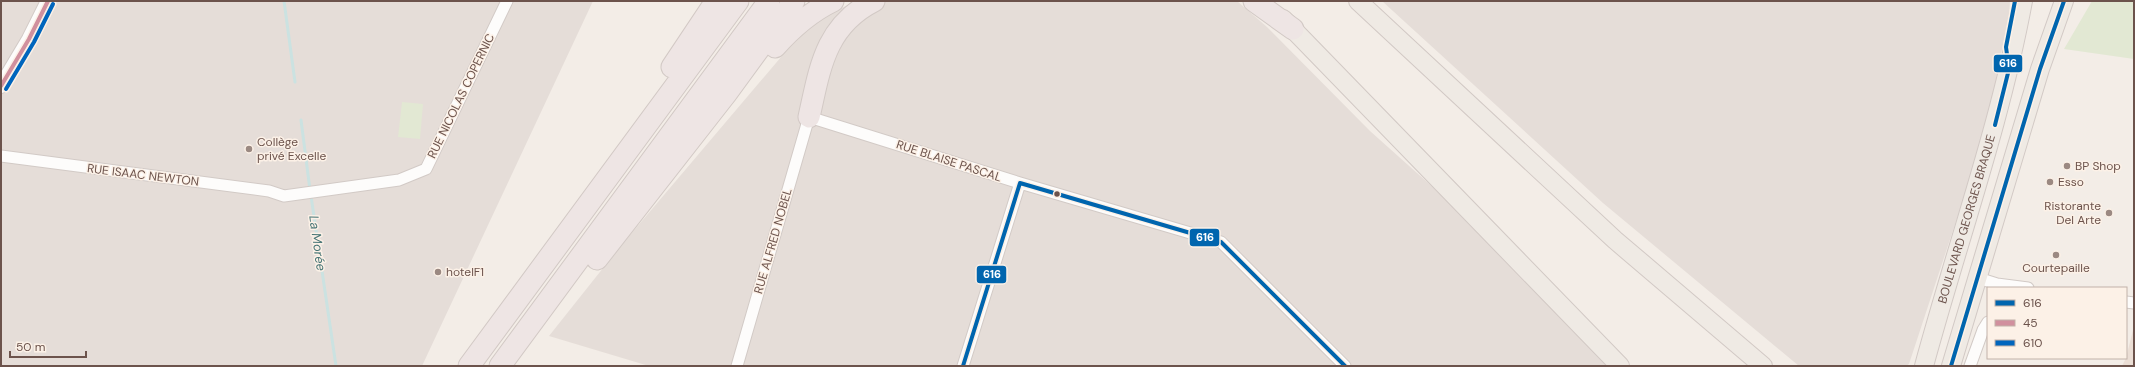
<svg xmlns="http://www.w3.org/2000/svg" width="2135" height="367" font-family="'DM Sans',sans-serif">
  <style>
    .residential { fill: #ebded5 }
    .industrial { fill: #e5ddd8 }
    .green { fill: #e2e8d3 }
    .lines { fill: none; stroke-linecap: round; stroke-linejoin: round }
    .stream { stroke: #cbe2e1; stroke-width: 3 }
    .minor-casing { stroke: #d2cac6; stroke-width: 13 }
    .tertiary-casing { stroke: #d2cac6; stroke-width: 16 }
    .primary-casing { stroke: #d2c9c5; stroke-width: 20 }
    .motorway-casing { stroke: #d2c9c5; stroke-width: 23 }
    .minor { stroke: #fdfcfb; stroke-width: 11 }
    .tertiary { stroke: #fdfcfb; stroke-width: 14 }
    .primary { stroke: #efeae4; stroke-width: 18 }
    .motorway { stroke: #eee5e4; stroke-width: 21 }
    .bus-1-casing { stroke: #fcf1e7; stroke-width: 7 }
    .bus-2-casing { stroke: #fcf1e7; stroke-width: 7 }
    .bus-3-casing { stroke: #fcf1e7; stroke-width: 7 }
    .bus-1 { stroke: #0065ae; stroke-width: 4 }
    .bus-2 { stroke: #d1909e; stroke-width: 4 }
    .bus-3 { stroke: #0065bd; stroke-width: 4 }
    .poi-dot { fill: #9b8982; stroke: #fcf1e7; stroke-width: 1.5 }
    .bus-dot { fill: #6c534c; stroke: #fcf1e7; stroke-width: 1.5 }
    .labels { text-anchor: middle; stroke-width: 3; stroke-linejoin: round; paint-order: stroke }
    .street-label { font-size: 12px; fill: #6c534c; stroke: #fcf1e7 }
    .poi-label { font-size: 12px; fill: #6c534c; stroke: #fcf1e7; text-anchor: start }
    .water-label { font-size: 13px; font-style: italic; fill: #477576; stroke: #fcf1e7 }
    .line-badge { stroke: #fcf1e7; stroke-width: 1.5 }
    .badge-label { font-size: 11px; text-anchor: middle; font-weight: bold; fill: #fff }
  </style>
  <rect width="100%" height="100%" fill="#f3ede7"/>
  <path class="residential" d="M2134,326V366H2122L2126,358Z"/>
  <path class="industrial" d="M1,1H593L422,366H1Z
    M856,1H1237L1267,27L1370,131L1474,224L1610,366H649L549,336L619,248L798,37L819,19Z
    M1382,1H2010L2009,15L1985,133L1909,364L1906,366H1799L1603,203Z"/>
  <path class="green" d="M2092,1H2134V59L2064,49Z
    M402,102L423,104L420,139L398,137Z"/>
  <g class="lines">
    <path class="stream" d="M284,1L295,82
      M301,120L310,190
      M311,196L336,366"/>
    <defs>
      <path id="minor" d="M1,156L269,191L284,196L399,180L426,169L507,1
        M1978,278L1997,284L2028,288
        M2126,302L2134,303
        M737,366L809,117L1020,183L1221,242L1345,366
        M963,366L1020,183
        M1970,366L1983,330L1988,322"/>
      <path id="tertiary" d="M1,86L29,39L48,1"/>
      <g id="primary">
        <path d="M1358,1L1615,240L1763,366"/>
        <path d="M1283,19L1620,366"/>
        <path id="s1" d="M1924,366C1957,244 2000,125 2023,1"/>
        <path d="M1951,366L2040,69L2064,1"/>
      </g>
      <path id="motorway" d="M1254,1L1293,29
        M775,47C792,28 810,12 833,1
        M672,67L716,1
        M809,117C820,68 825,26 874,1
        M597,259L726,94L794,1
        M469,366L738,1
        M500,366L769,1"/>
    </defs>
    <use href="#minor" class="minor-casing"/>
    <use href="#tertiary" class="tertiary-casing"/>
    <use href="#primary" class="primary-casing"/>
    <use href="#motorway" class="motorway-casing"/>
    <use href="#minor" class="minor"/>
    <use href="#tertiary" class="tertiary"/>
    <use href="#primary" class="primary"/>
    <use href="#motorway" class="motorway"/>
    <defs>
      <path id="bus-1" d="M1995,125L2009,69L2006,47L2015,1
        M1020,183L1221,242L1345,366
        M963,366L1020,183
        M1951,366L2040,69L2064,1"/>
      <path id="bus-2" d="M1,86L29,39L48,1"/>
      <path id="bus-3" d="M6,89L34,42L53,4"/>
    </defs>
    <use href="#bus-1" class="bus-1-casing"/>
    <use href="#bus-2" class="bus-2-casing"/>
    <use href="#bus-3" class="bus-3-casing"/>
    <use href="#bus-1" class="bus-1"/>
    <use href="#bus-2" class="bus-2"/>
    <use href="#bus-3" class="bus-3"/>
  </g>
  <g class="poi-dot">
    <circle cx="249" cy="149" r="4"/>
    <circle cx="2067" cy="166" r="4"/>
    <circle cx="2050" cy="182" r="4"/>
    <circle cx="2109" cy="213" r="4"/>
    <circle cx="2056" cy="255" r="4"/>
    <circle cx="438" cy="272" r="4"/>
  </g>
  <circle class="bus-dot" cx="1057" cy="194" r="3.5"/>
  <g class="labels">
    <g class="street-label">
      <text transform="translate(461 96) rotate(-64)" y="4">RUE NICOLAS COPERNIC</text>
      <text transform="translate(949 161) rotate(18)" y="4">RUE BLAISE PASCAL</text>
      <text transform="translate(143 175) rotate(7)" y="4">RUE ISAAC NEWTON</text>
      <text dy="4" stroke="none"><textPath href="#s1" startOffset="153">BOULEVARD GEORGES BRAQUE</textPath></text>
      <text transform="translate(773 241) rotate(-74)" y="4">RUE ALFRED NOBEL</text>
    </g>
    <g class="poi-label">
      <text x="257" y="146">Collège<tspan x="257" dy="14">privé Excelle</tspan></text>
      <text x="2075" y="170">BP Shop</text>
      <text x="2058" y="186">Esso</text>
      <text x="2101" y="210" text-anchor="end">Ristorante<tspan x="2101" dy="14">Del Arte</tspan></text>
      <text x="2056" y="272" text-anchor="middle">Courtepaille</text>
      <text x="446" y="276">hotelF1</text>
    </g>
    <g class="water-label">
      <text transform="translate(318 243) rotate(82)" y="5">La Morée</text>
    </g>
  </g>
  <g class="line-badge">
    <rect x="1993" y="54" width="30" height="19" rx="4" fill="#0065ae"/>
    <rect x="1189" y="228" width="31" height="19" rx="4" fill="#0065ae"/>
    <rect x="976" y="265" width="31" height="19" rx="4" fill="#0065ae"/>
  </g>
  <g class="badge-label">
    <text x="2008" y="67">616</text>
    <text x="1205" y="241">616</text>
    <text x="992" y="278">616</text>
  </g>
  <rect width="2135" height="367" fill="none" stroke="#6c534c" stroke-width="4"/>
  <rect x="1987" y="287" width="140" height="72" fill="#fcf1e7" stroke="#c2b2a9"/>
  <rect x="1995" y="300" width="20" height="6" fill="#0065ae" stroke="#c2b2a9"/>
  <text x="2023" y="307" font-size="12" fill="#6c534c">616</text>
  <rect x="1995" y="320" width="20" height="6" fill="#d1909e" stroke="#c2b2a9"/>
  <text x="2023" y="327" font-size="12" fill="#6c534c">45</text>
  <rect x="1995" y="340" width="20" height="6" fill="#0065bd" stroke="#c2b2a9"/>
  <text x="2023" y="347" font-size="12" fill="#6c534c">610</text>
  <path d="M10 351v6h76v-6" fill="none" stroke="#6c534c" stroke-width="2"/>
  <text x="16" y="351" font-size="12" fill="#6c534c" stroke="#fcf1e7" stroke-width="3" paint-order="stroke">50 m</text>
</svg>
